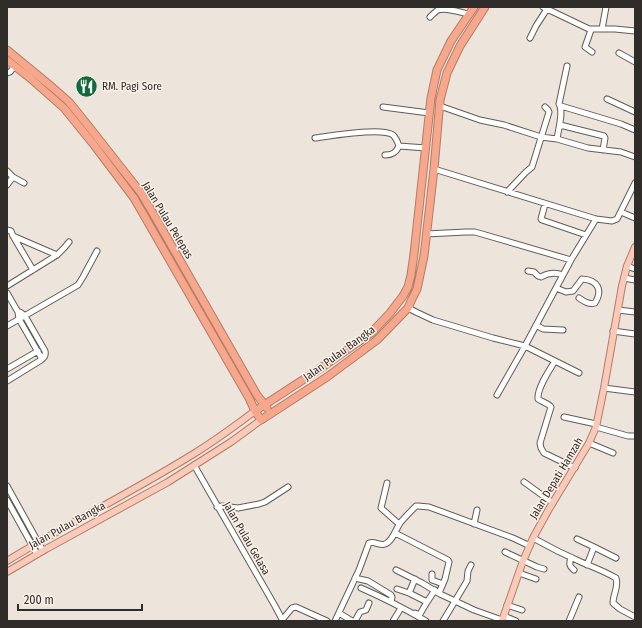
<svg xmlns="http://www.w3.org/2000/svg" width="642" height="628" font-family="'Fira Sans Condensed',sans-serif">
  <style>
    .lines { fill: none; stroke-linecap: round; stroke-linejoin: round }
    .minor-casing { stroke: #635b55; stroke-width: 7 }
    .major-casing { stroke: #b17c69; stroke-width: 8 }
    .highway-casing { stroke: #b17c69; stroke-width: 9 }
    .minor { stroke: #fff; stroke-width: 5 }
    .major { stroke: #facab9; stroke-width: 6 }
    .highway { stroke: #f7a78b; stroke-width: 7 }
    .labels { text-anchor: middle; stroke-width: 3; stroke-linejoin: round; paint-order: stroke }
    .poi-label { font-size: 11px; fill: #302c29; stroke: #fbf1e9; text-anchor: start }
    .street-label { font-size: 11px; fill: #302c29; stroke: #fbf1e9 }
  </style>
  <rect width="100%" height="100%" fill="#ede4dc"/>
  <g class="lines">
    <defs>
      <path id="minor" d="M543,7L589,29H615L635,31
        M430,17C432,15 435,12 438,10C445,7 460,12 468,14
        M602,29L606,7
        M591,30L585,47L592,52
        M530,38L536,26L547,9
        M619,53L635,62
        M7,73L10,72L15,66
        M607,99L635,112
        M440,106L480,120L504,125L541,137L557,139L588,148L621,152L635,157
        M561,106L621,124L635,130
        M383,107L429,113
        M560,125L604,136L605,138L603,150
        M315,138C330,136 382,127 393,135C396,138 398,143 399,146L426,148
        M557,139C558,131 564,111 559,104L567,66
        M385,155C392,155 396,153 399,146
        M434,169L596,219L612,221L617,219L635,183
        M7,171L13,177L24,183
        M7,185L13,177
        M507,192L526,172L532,167L549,112L548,110L545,107
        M545,204L541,219L542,220L586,235
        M621,212L635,218
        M7,230L11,231L13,236L33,270
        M426,234L466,232H475L571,260
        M13,236L57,255
        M627,266L635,269
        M528,271L534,272L538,276L541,277C548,273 555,272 563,275
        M624,278L635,280
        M7,286L57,255L64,248L69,242
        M556,288L566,292L573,291L582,279C598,280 603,290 595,303C588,305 584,301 579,298
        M7,293L18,312
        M408,308L418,313L433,320L493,338L525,346L579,373
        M618,310L635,312
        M536,325L543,329L563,330
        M7,326L78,285L83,277L97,251
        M613,331L635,334
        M555,361C549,371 537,388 538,399C542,402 548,403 551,407L540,443L541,448L544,453L575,468
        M7,369L38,351
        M7,381L41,360C44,358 46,355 45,351L25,316L20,312H18L19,319L42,359
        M604,388L635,392
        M497,395L525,346L571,260L596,219
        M564,417L596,424
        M596,427L628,436H635
        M589,443L613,453
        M194,465L275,606L283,621
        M524,482L553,503
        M387,483L381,508L399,524
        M7,486L43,551
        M7,500L37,554
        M217,507L222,506L238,508L259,504L265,502L288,487
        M474,524L477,510
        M395,533L448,560L449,562L445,579L439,593
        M533,538C549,547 565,555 581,562C593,567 604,571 616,578C619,587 613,594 613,603L620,609L635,617
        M577,539L594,547L587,565
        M594,547L616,558
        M505,552L537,567L544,569
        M571,557C569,564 569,566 574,570
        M396,570L422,583L440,594L455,601L474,610L502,620
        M519,573L536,579
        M432,574V580L443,584
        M355,578L368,581L391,595L392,597L391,602
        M415,579L409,593L427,602
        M361,588C384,598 405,609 426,621
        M397,589L409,593
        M507,605L522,610
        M339,613L352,621
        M415,613L418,614H420L427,602L435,590
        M504,616L516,621
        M282,620L292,608L296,607L327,621
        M335,621L359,570L369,543C375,541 380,546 385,544C392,542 396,529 400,523C405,517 410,512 416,506H418L429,507L513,538L530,546
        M355,621L360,612L366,610L369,603
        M393,621L401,608
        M443,621L467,581L468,571L471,565
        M569,621L579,597"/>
      <path id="major" d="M7,561C69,523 134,491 195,453C216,440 235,426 255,411
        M7,572L46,549L168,482L231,442L261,420
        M502,621L523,561L533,538L549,509L589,443L596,427L604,388L622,286L627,266L635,247"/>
      <path id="highway" d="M7,50L52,87L69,102L86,123L141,193L154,215L257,395L267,408
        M7,60L30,78L64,108L94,145L134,198L249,398L255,411L261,420L327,377L377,340L408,308L412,299L417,289L424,256L434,169L440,100L447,73L460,46L485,7
        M255,411L318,370L371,333L390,313L403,296L408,287L411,275L414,254L431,98L437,70L451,41L474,7"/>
    </defs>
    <use href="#minor" class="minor-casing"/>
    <use href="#major" class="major-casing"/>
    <use href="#highway" class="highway-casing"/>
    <use href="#minor" class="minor"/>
    <use href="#major" class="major"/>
    <use href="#highway" class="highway"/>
  </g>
  <defs>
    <symbol id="restaurant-disc" viewBox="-11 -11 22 22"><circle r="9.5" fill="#12693b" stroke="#fbf1e9"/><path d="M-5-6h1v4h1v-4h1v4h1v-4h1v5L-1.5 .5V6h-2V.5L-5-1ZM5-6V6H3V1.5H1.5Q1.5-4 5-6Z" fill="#fff"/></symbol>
  </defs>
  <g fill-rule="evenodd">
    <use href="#restaurant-disc" x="74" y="74" width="25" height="25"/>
  </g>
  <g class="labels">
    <g class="poi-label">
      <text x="102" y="90">RM. Pagi Sore</text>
    </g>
    <g class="street-label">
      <text transform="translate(168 220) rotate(59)" y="4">Jalan Pulau Pelepas</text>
      <text transform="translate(339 353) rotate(-36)" y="4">Jalan Pulau Bangka</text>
      <text transform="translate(556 478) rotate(-59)" y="4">Jalan Depati Hamzah</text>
      <text transform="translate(67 525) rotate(-29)" y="4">Jalan Pulau Bangka</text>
      <text transform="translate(247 538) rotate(60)" y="4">Jalan Pulau Gelasa</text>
    </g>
  </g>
  <rect width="642" height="628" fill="none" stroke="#302c29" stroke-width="16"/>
  <path d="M18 604v6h124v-6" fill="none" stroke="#302c29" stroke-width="2"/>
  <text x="24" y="604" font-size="12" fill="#302c29" stroke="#fbf1e9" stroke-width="3" paint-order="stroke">200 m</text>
</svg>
